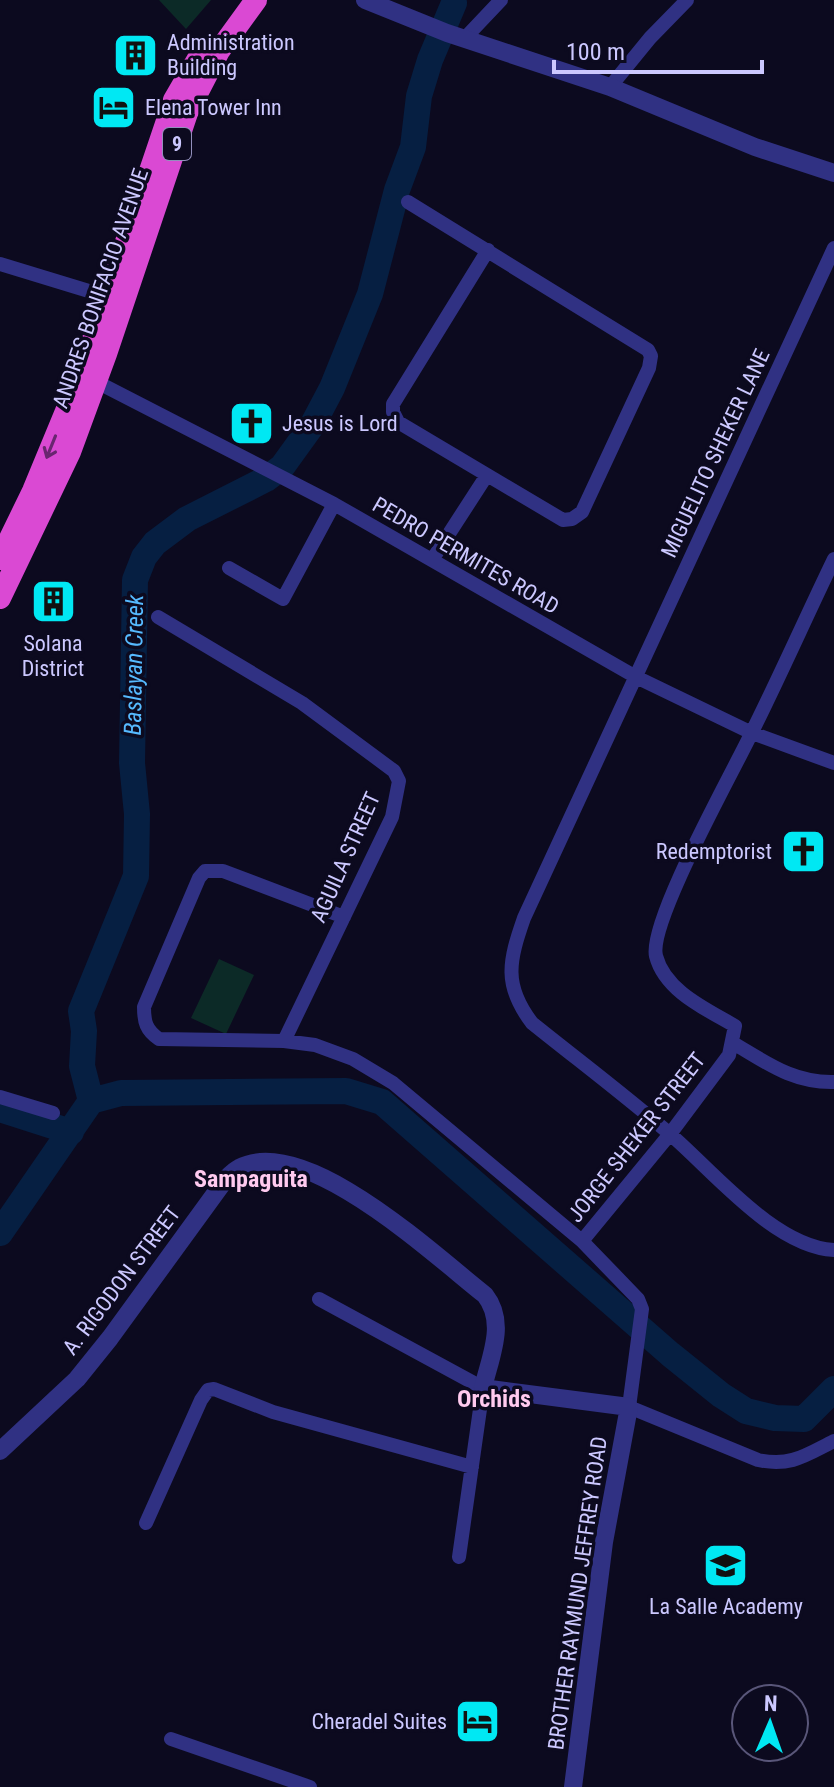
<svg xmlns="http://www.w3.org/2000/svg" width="834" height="1787" font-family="'Roboto Condensed',sans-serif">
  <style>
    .green { fill: #0c2a27 }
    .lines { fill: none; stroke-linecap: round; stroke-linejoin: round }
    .river { stroke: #061f42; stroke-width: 26 }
    .minor { stroke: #303183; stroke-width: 14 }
    .tertiary { stroke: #303183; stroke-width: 18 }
    .trunk { stroke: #da49d3; stroke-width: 22 }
    .oneway { stroke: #692670 }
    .labels { text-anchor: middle; stroke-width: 7; stroke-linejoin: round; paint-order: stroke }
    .shield { fill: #0c0a1f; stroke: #928fbc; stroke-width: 2 }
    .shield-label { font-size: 20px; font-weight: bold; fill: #ccc8ff }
    .poi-label { font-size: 22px; fill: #ccc8ff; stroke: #0c0a1f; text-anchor: start }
    .street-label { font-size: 22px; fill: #ccc8ff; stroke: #0c0a1f }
    .water-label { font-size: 24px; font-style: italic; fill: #56baff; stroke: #0c0a1f }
    .neighbourhood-label { font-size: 24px; font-weight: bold; fill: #ffcaef; stroke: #0c0a1f }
  </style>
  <rect width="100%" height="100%" fill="#0c0a1f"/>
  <path class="green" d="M159,0H211L186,29Z
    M219,959L254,975L226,1034L191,1018Z"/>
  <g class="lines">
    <path class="river" d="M91,1101L82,1066L84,1031L81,1011L136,876L137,814L132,763L135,580L144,557L155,543L187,519L266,479L282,467L313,424L332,388L370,294L397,190L413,147L419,96L430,60L454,3
      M0,1109L71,1132
      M0,1233L91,1101L121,1093L346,1091L382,1102L670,1354L721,1395L746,1411L775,1418L804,1419L834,1389"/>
    <path class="minor" d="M465,38L501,0
      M610,87L650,38L687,0
      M408,202L648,350L651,356L649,368L582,512L572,519L563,520L398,422L393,412V404L488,250
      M834,248L524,918C509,961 503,985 532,1023C578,1060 626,1096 671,1135C714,1172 775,1247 834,1250
      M0,264L115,299
      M89,378L334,504L636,677L752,733L834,763
      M834,559C806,617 780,676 751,734C733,772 648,923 656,956C665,991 706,1009 735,1026L729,1055L670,1134L582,1241L638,1299L642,1309L629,1407L758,1460C791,1467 806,1455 834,1441
      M432,560L487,475
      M229,568L283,599L334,504
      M158,617L302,703L394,771L399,781L392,817L284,1041
      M344,917L223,871H205L199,878L144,1007C144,1022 146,1030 159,1039L284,1041L315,1045L353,1059L393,1083L582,1241
      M733,1043C767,1063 793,1083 834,1082
      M0,1097L53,1113
      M319,1299L483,1388L459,1557
      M146,1523L201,1400L208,1390L214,1389L273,1412L472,1467
      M171,1739L310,1787"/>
    <path class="tertiary" d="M365,0L447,33L610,87L755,147L834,173
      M0,1451L77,1379L110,1338L225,1180C229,1176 233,1171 239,1168C305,1133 435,1256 485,1295C507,1323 490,1357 483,1388L629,1407L604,1542L573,1787"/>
    <path class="trunk" d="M0,559L33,491L81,375L174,100L203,50
      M0,598L70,452L106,354L187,113L219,51L256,0"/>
  </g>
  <defs><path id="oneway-shaft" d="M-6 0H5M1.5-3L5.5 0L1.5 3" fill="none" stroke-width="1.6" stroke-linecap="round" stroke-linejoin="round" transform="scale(2)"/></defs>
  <use class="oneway" href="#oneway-shaft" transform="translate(51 447) rotate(112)"/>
  <defs>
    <symbol id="building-square" viewBox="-11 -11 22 22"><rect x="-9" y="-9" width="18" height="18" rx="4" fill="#00e8f3" stroke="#0c0a1f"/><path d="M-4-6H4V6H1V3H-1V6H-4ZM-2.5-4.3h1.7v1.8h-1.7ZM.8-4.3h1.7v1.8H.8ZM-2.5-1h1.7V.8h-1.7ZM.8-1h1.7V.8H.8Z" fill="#111"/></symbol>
    <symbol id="hotel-square" viewBox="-11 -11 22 22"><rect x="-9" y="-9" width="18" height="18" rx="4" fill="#00e8f3" stroke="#0c0a1f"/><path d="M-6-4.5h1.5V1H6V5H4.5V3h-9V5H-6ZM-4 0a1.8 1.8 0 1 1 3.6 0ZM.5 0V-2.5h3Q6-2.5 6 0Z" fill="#111"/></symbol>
    <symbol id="church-square" viewBox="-11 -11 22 22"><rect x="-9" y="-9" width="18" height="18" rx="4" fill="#00e8f3" stroke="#0c0a1f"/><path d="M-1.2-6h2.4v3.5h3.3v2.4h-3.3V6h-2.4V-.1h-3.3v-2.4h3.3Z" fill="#111"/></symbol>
    <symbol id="school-square" viewBox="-11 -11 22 22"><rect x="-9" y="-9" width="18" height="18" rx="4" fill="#00e8f3" stroke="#0c0a1f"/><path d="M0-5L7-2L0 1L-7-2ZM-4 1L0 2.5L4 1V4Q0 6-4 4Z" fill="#111"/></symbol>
  </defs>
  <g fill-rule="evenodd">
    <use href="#building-square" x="110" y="30" width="51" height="51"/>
    <use href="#hotel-square" x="88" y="82" width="51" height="51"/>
    <use href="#church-square" x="226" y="398" width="51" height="51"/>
    <use href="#building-square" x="28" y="576" width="51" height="51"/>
    <use href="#church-square" x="778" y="826" width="51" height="51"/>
    <use href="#school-square" x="700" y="1540" width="51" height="51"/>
    <use href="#hotel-square" x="452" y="1696" width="51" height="51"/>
  </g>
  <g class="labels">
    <rect class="shield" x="163" y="128" width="28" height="32" rx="6"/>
    <g class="shield-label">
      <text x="177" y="151">9</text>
    </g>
    <g class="poi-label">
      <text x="167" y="50">Administration<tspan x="167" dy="25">Building</tspan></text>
      <text x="145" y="115">Elena Tower Inn</text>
      <text x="282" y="431">Jesus is Lord</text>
      <text x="53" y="651" text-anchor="middle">Solana<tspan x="53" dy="25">District</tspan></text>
      <text x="772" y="859" text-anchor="end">Redemptorist</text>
      <text x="726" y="1614" text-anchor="middle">La Salle Academy</text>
      <text x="447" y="1729" text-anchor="end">Cheradel Suites</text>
    </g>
    <g class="street-label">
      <text transform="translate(100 288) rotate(-71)" y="8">ANDRES BONIFACIO AVENUE</text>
      <text transform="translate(715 453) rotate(-65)" y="8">MIGUELITO SHEKER LANE</text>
      <text transform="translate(466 555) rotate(30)" y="8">PEDRO PERMITES ROAD</text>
      <text transform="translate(345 857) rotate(-66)" y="8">AGUILA STREET</text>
      <text transform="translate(636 1137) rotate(-52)" y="8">JORGE SHEKER STREET</text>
      <text transform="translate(121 1280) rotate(-53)" y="8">A. RIGODON STREET</text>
      <text transform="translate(577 1593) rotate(-82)" y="8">BROTHER RAYMUND JEFFREY ROAD</text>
    </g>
    <g class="water-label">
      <text transform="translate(134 665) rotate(-89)" y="8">Baslayan Creek</text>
    </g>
    <g class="neighbourhood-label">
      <text x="251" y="1187">Sampaguita</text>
      <text x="494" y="1407">Orchids</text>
    </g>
  </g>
  <g transform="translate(770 1723) rotate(2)"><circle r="38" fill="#0c0a1f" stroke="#595679" stroke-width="2"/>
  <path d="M0-6L14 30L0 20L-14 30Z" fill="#00e8f3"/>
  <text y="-12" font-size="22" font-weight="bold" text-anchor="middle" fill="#ccc8ff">N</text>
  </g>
  <path d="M554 60v12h208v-12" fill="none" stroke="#ccc8ff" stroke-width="4"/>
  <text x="566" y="60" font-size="24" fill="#ccc8ff" stroke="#0c0a1f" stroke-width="6" paint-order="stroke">100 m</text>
</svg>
